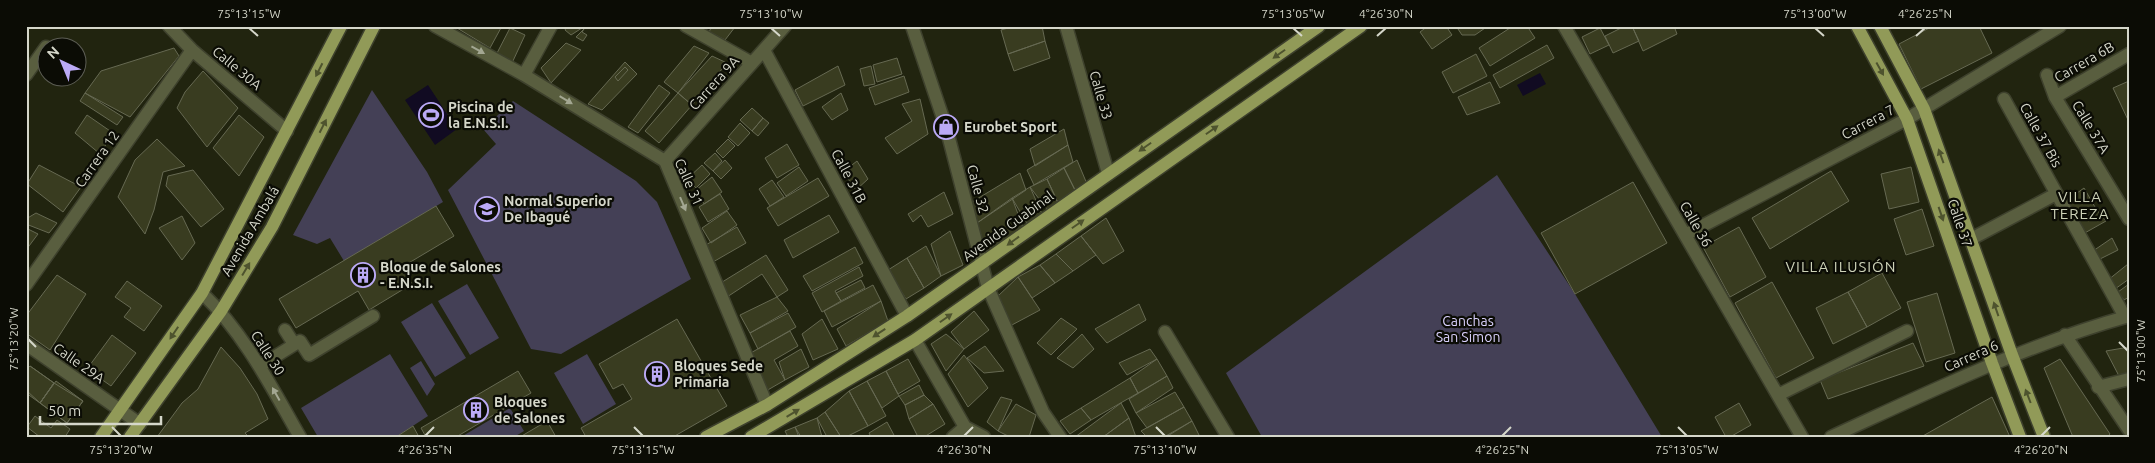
<svg xmlns="http://www.w3.org/2000/svg" width="2155" height="463" font-family="Ubuntu,sans-serif">
  <style>
    .green { fill: #444056 }
    .water { fill: #110b22 }
    .building { fill: #393c20; stroke: #666952 }
    .lines { fill: none; stroke-linecap: round; stroke-linejoin: round }
    .minor-casing { stroke: #3e412d; stroke-width: 15 }
    .major-casing { stroke: #3e412d; stroke-width: 15 }
    .minor { stroke: #595e3f; stroke-width: 12 }
    .major { stroke: #919a58; stroke-width: 12 }
    .oneway { fill: #a3a792 }
    .oneway2 { fill: #4e532e }
    .ticks { fill: none; stroke: #d5d7ca; stroke-width: 2 }
    .labels { text-anchor: middle; stroke-width: 4.5; stroke-linejoin: round; paint-order: stroke }
    .street-label { font-size: 14px; fill: #d5d7ca; stroke: #0b0c05 }
    .poi-label { font-size: 14px; font-weight: bold; fill: #d5d7ca; stroke: #0b0c05; text-anchor: start }
    .park-label { font-size: 14px; fill: #dad1fd; stroke: #0b0c05 }
    .neighbourhood-label { font-size: 15px; letter-spacing: 1px; fill: #cdd2b8; stroke: #0b0c05 }
    .neatline { fill: none; stroke: #d5d7ca; stroke-width: 2 }
    .ticks-label { font-size: 12px; text-anchor: middle; fill: #d5d7ca }
  </style>
  <rect width="100%" height="100%" fill="#21240f"/>
  <path class="green" d="M372,90L427,172L443,202L344,261L330,238L317,244L293,235Z
    M513,101L636,181L657,202L691,279L561,354L531,349L448,190L496,144L483,129Z
    M1497,175L1575,294L1662,437H1262L1226,373Z
    M467,284L499,338L470,355L438,301Z
    M432,303L466,358L435,377L401,322Z
    M390,354L428,416L396,437H318L301,408Z
    M587,354L616,404L583,424L554,373Z
    M421,361L435,384L427,396L410,368Z
    M510,408L524,431L514,437H461Z"/>
  <path class="water" d="M1540,73L1546,84L1523,96L1517,85Z
    M428,85L457,129L435,145L405,100Z"/>
  <path class="building" d="M458,26H502L490,48L457,28Z
    M567,26H585L571,35L565,30Z
    M712,26H733L735,27L725,40L709,32Z
    M1015,26H1042L1045,41L1008,54L1001,30Z
    M1428,26H1446L1452,35L1432,49L1420,32Z
    M1456,26H1488L1475,35H1462Z
    M1513,26H1527L1535,38L1490,66L1479,48Z
    M1625,26H1632L1639,41L1613,53L1605,36Z
    M1632,26H1674L1677,34L1643,51Z
    M1933,26H1979L1992,53L1921,89L1899,44Z
    M510,28L525,35L512,63L496,55Z
    M1600,28L1609,45L1590,54L1582,37Z
    M584,29L582,32L587,35L583,41L576,37Z
    M1045,41L1050,58L1014,71L1008,54Z
    M566,43L581,50L551,83L541,68Z
    M1547,45L1554,58L1500,88L1493,75Z
    M694,46L709,53L678,93L664,82Z
    M174,48L179,56L130,117L85,93L101,71Z
    M1476,54L1487,76L1453,93L1442,72Z
    M712,56L727,63L692,105L678,93Z
    M897,58L902,74L877,82L873,65Z
    M625,62L637,74L602,110L588,104Z
    M838,66L845,85L803,106L795,90Z
    M871,66L875,84L864,86L860,69Z
    M625,67L628,70L618,81L615,77Z
    M203,71L238,108L207,147L177,108L185,92Z
    M904,76L909,92L875,105L869,88Z
    M2129,81V122L2113,88Z
    M1490,82L1500,103L1467,115L1458,97Z
    M659,85L670,93L638,133L628,127Z
    M85,93L123,117L117,125L80,101Z
    M678,93L692,105L659,143L645,131Z
    M841,93L848,110L832,120L822,107Z
    M920,99L928,134L897,154L885,138L912,121L902,104Z
    M752,108L763,118L752,131L740,120Z
    M87,115L113,133L100,154L75,133Z
    M239,115L264,137L239,176L213,148Z
    M763,118L769,123L758,136L752,131Z
    M740,123L750,133L738,146L728,137Z
    M1064,129L1068,145L1035,166L1030,149Z
    M157,139L185,166L163,172L154,210L145,234L118,197L135,160Z
    M728,139L735,146L723,158L716,151Z
    M787,144L799,165L777,178L765,158Z
    M1068,145L1073,162L1034,185L1027,170Z
    M715,153L722,161L713,171L704,163Z
    M725,160L732,168L721,179L713,171Z
    M1077,160L1087,184L1076,192L1064,168Z
    M857,161L868,179L856,190L843,172Z
    M39,165L81,187L63,212L27,184Z
    M702,165L710,174L696,188L687,179Z
    M799,167L808,181L786,196L777,183Z
    M1911,167L1919,202L1889,209L1881,174Z
    M1064,168L1076,192L1059,205L1047,179Z
    M193,170L224,209L201,227L166,186L168,176Z
    M1831,171L1849,201L1770,249L1752,218Z
    M1020,173L1026,190L977,223L967,205Z
    M712,177L722,192L704,204L696,190Z
    M818,178L829,196L778,226L767,208Z
    M1047,179L1059,205L1049,212L1030,187Z
    M772,180L784,197L770,206L759,189Z
    M1633,182L1667,243L1575,294L1541,233Z
    M1030,187L1043,216L1029,227L1012,198Z
    M2084,188L2095,207L2073,221L2062,204Z
    M944,192L953,214L928,227L921,215L913,222L908,214Z
    M720,194L729,209L708,222L699,207Z
    M1012,198L1024,230L986,252L977,223Z
    M436,206L454,236L402,267L412,284L369,310L358,291L296,328L279,299Z
    M1922,209L1934,246L1906,255L1894,219Z
    M2097,210L2106,221L2083,234L2077,222Z
    M727,211L737,225L711,243L702,228Z
    M36,213L57,223L49,233L26,224V219Z
    M829,215L839,232L793,258L784,240Z
    M182,216L195,243L182,260L159,228Z
    M1106,218L1124,251L1103,264L1081,236Z
    M737,227L746,243L713,262L704,246Z
    M1739,227L1766,277L1730,297L1703,247Z
    M26,228L38,234L26,250Z
    M950,231L963,265L941,276L931,244Z
    M1081,236L1096,255L1073,271L1056,254Z
    M2112,238L2118,250L2098,260L2093,251Z
    M926,246L941,276L924,288L907,258Z
    M855,247L863,263L812,291L803,276Z
    M1056,254L1073,271L1055,283L1040,265Z
    M766,255L788,290L777,297L762,274L727,297L719,284Z
    M907,258L924,288L906,299L888,270Z
    M2128,264L2129,279L2115,289L2108,280Z
    M1040,265L1055,283L1032,298L1018,277Z
    M859,267L863,276L835,291L841,301L822,312L812,293Z
    M1882,273L1901,308L1867,327L1848,292Z
    M57,275L86,294L50,350L26,333V316Z
    M1018,277L1040,310L1010,326L998,296Z
    M861,280L865,288L841,301L836,293Z
    M127,281L162,306L144,331L124,317L131,308L115,297Z
    M1772,282L1814,358L1776,378L1735,303Z
    M2129,284V297L2124,300L2118,292Z
    M873,285L881,301L832,327L824,311Z
    M1848,292L1867,327L1833,344L1816,308Z
    M1937,293L1955,353L1926,362L1907,302Z
    M777,297L788,311L750,333L740,315Z
    M881,301L888,321L846,346L837,329Z
    M1139,304L1146,320L1107,343L1095,329Z
    M974,311L989,330L964,349L951,332Z
    M788,313L796,327L758,349L750,333Z
    M1061,318L1077,329L1051,355L1037,343Z
    M677,319L727,406L673,437H586L581,428L632,399L623,384L613,389L599,364Z
    M822,319L838,349L813,360L802,334Z
    M790,331L798,346L774,360L785,380L766,391L747,355Z
    M946,334L964,349L946,371L931,344Z
    M1082,334L1094,349L1073,368L1057,358Z
    M112,335L136,353L111,386L87,369Z
    M1913,343L1924,366L1828,399L1820,380Z
    M985,346L1004,371L984,373L967,358Z
    M221,347L240,368L257,394L268,419L245,433L249,437H157L182,403L198,389Z
    M2129,347V374L2119,376L2106,351Z
    M801,349L809,367L785,380L779,362Z
    M1150,349L1157,359L1127,375L1119,363Z
    M964,355L988,388L968,407L948,374Z
    M908,359L920,381L898,394L886,371Z
    M1157,359L1167,376L1138,393L1130,378Z
    M2060,359L2110,434L2107,437H2073L2044,368Z
    M30,366L54,383L40,403L26,393V370Z
    M30,366L54,383L40,403L26,390V370Z
    M518,371L531,393L456,437H426L421,428Z
    M886,371L899,396L882,408L867,381Z
    M1167,376L1173,388L1136,413L1129,399Z
    M1130,378L1138,393L1091,420L1081,408Z
    M56,381L83,401L67,423L40,403Z
    M867,381L886,416L868,426L849,391Z
    M54,383L83,401L67,423L40,403Z
    M919,385L924,395L905,405L899,396Z
    M849,391L868,426L846,437H841L825,412Z
    M1175,392L1184,407L1147,428L1136,413Z
    M924,395L933,404L909,419L905,405Z
    M1001,397L1012,400L998,431L987,422Z
    M1992,397L2010,437H1921L1974,407Z
    M1121,403L1129,418L1103,437H1075Z
    M1739,403L1751,425L1730,437H1726L1715,417Z
    M933,404L945,424L924,437H918L909,419Z
    M1016,404L1036,415L1029,437H1010L998,431Z
    M1184,407L1192,421L1164,437H1147L1141,431Z
    M1081,408L1091,420L1070,434L1060,421Z
    M825,412L841,437H827L817,418Z
    M35,416L51,428L57,420L70,429L65,437H40L27,427Z
    M817,418L822,437H801L795,427Z
    M1129,418L1136,437H1103Z
    M547,421L556,437H520Z
    M1192,421L1199,435L1197,437H1166Z
    M887,422L895,437H871L869,433Z
    M413,426L419,437H396Z
    M795,427L799,437H788L785,431Z"/>
  <g class="lines">
    <defs>
      <path id="minor" d="M169,26L192,50L287,131
        M435,26L524,75L665,161L767,405
        M686,26L752,63
        M912,26L946,127L988,288L1043,412L1060,437
        M1066,26L1108,173
        M1564,26L1802,437
        M764,50L907,316
        M26,75L46,47
        M524,75L551,26
        M2047,75L2055,97L2129,219
        M2055,97L2129,54
        M2004,99L2125,317
        M665,161L785,26
        M1685,235L1907,119L2060,26
        M1971,239L2056,194
        M26,285L192,50
        M202,293C244,333 271,386 300,437
        M285,330L294,344
        M1165,332L1228,437
        M2065,335L2129,430
        M915,340L965,427L984,437
        M26,344L140,424
        M260,366L300,341L309,355L373,316
        M2098,387L2129,379
        M1778,395L1907,331
        M953,437L965,427
        M1831,437C1929,392 2025,345 2129,316"/>
      <path id="major" d="M1857,26L1907,119L1992,363L2020,437
        M1880,26L1924,109L2012,355L2044,437
        M101,437L202,293L341,26
        M130,437L221,311L272,227L374,26
        M706,437L767,405L907,316L1319,26
        M751,437L915,340L1361,26"/>
    </defs>
    <use href="#minor" class="minor-casing"/>
    <use href="#major" class="major-casing"/>
    <use href="#minor" class="minor"/>
    <use href="#major" class="major"/>
  </g>
  <defs><path id="oneway-solid" d="M-6-.8H1V-3.2L6.5 0L1 3.2V.8H-6Z" transform="scale(1.25)"/></defs>
  <g class="oneway">
    <use href="#oneway-solid" transform="translate(478 50) rotate(29)"/>
    <use href="#oneway-solid" transform="translate(566 100) rotate(31)"/>
    <use href="#oneway-solid" transform="translate(683 204) rotate(67)"/>
    <use href="#oneway-solid" transform="translate(276 394) rotate(-119)"/>
  </g>
  <g class="oneway2">
    <use href="#oneway-solid" transform="translate(1279 54) rotate(145)"/>
    <use href="#oneway-solid" transform="translate(1880 69) rotate(61)"/>
    <use href="#oneway-solid" transform="translate(319 70) rotate(117)"/>
    <use href="#oneway-solid" transform="translate(323 126) rotate(-63)"/>
    <use href="#oneway-solid" transform="translate(1212 130) rotate(-35)"/>
    <use href="#oneway-solid" transform="translate(1145 147) rotate(145)"/>
    <use href="#oneway-solid" transform="translate(1941 156) rotate(-110)"/>
    <use href="#oneway-solid" transform="translate(1941 214) rotate(71)"/>
    <use href="#oneway-solid" transform="translate(1078 224) rotate(-35)"/>
    <use href="#oneway-solid" transform="translate(1013 241) rotate(144)"/>
    <use href="#oneway-solid" transform="translate(246 269) rotate(-59)"/>
    <use href="#oneway-solid" transform="translate(1996 309) rotate(-109)"/>
    <use href="#oneway-solid" transform="translate(946 318) rotate(-35)"/>
    <use href="#oneway-solid" transform="translate(174 333) rotate(124)"/>
    <use href="#oneway-solid" transform="translate(879 333) rotate(147)"/>
    <use href="#oneway-solid" transform="translate(2028 396) rotate(-111)"/>
    <use href="#oneway-solid" transform="translate(793 413) rotate(-31)"/>
  </g>
  <path class="ticks" d="M249,28L258,36M771,28L780,36M1293,28L1302,36M1815,28L1824,36M1377,36L1386,28M1916,36L1925,28M28,339L36,347M2119,342L2128,351M112,427L121,436M634,427L643,436M1156,427L1165,436M1678,427L1687,436M425,436L434,427M964,436L973,427M1502,436L1511,427M2041,436L2050,427"/>
  <defs>
    <symbol id="stadium-ring" viewBox="-11 -11 22 22"><circle r="9.5" fill="#0b0c05" stroke="#bbaaf6" stroke-width="1.5"/><path d="M0-5a6.5 5 0 1 0 0 10a6.5 5 0 1 0 0-10ZM-3.5-1.8h7v3.6h-7Z" fill="#bbaaf6"/></symbol>
    <symbol id="shop-ring" viewBox="-11 -11 22 22"><circle r="9.5" fill="#0b0c05" stroke="#bbaaf6" stroke-width="1.5"/><path d="M-5-2.5h2.3a2.7 3.5 0 0 1 5.4 0H5L5.5 6h-11ZM-1.5-2.5h3a1.5 2.3 0 0 0-3 0Z" fill="#bbaaf6"/></symbol>
    <symbol id="university-ring" viewBox="-11 -11 22 22"><circle r="9.5" fill="#0b0c05" stroke="#bbaaf6" stroke-width="1.5"/><path d="M0-5L7-2L0 1L-7-2ZM-4 1L0 2.5L4 1V4Q0 6-4 4Z" fill="#bbaaf6"/></symbol>
    <symbol id="building-ring" viewBox="-11 -11 22 22"><circle r="9.5" fill="#0b0c05" stroke="#bbaaf6" stroke-width="1.5"/><path d="M-4-6H4V6H1V3H-1V6H-4ZM-2.5-4.3h1.7v1.8h-1.7ZM.8-4.3h1.7v1.8H.8ZM-2.5-1h1.7V.8h-1.7ZM.8-1h1.7V.8H.8Z" fill="#bbaaf6"/></symbol>
  </defs>
  <g fill-rule="evenodd">
    <use href="#stadium-ring" x="417" y="101" width="28" height="28"/>
    <use href="#shop-ring" x="932" y="113" width="28" height="28"/>
    <use href="#university-ring" x="473" y="195" width="28" height="28"/>
    <use href="#building-ring" x="349" y="261" width="28" height="28"/>
    <use href="#building-ring" x="643" y="360" width="28" height="28"/>
    <use href="#building-ring" x="462" y="396" width="28" height="28"/>
  </g>
  <g class="labels">
    <g class="street-label">
      <text transform="translate(2084 62) rotate(-30)" y="5">Carrera 6B</text>
      <text transform="translate(237 68) rotate(40)" y="5">Calle 30A</text>
      <text transform="translate(714 83) rotate(-48)" y="5">Carrera 9A</text>
      <text transform="translate(1101 95) rotate(74)" y="5">Calle 33</text>
      <text transform="translate(1868 122) rotate(-28)" y="5">Carrera 7</text>
      <text transform="translate(2091 127) rotate(59)" y="5">Calle 37A</text>
      <text transform="translate(2041 135) rotate(61)" y="5">Calle 37 Bis</text>
      <text transform="translate(97 159) rotate(-55)" y="5">Carrera 12</text>
      <text transform="translate(849 176) rotate(62)" y="5">Calle 31B</text>
      <text transform="translate(689 182) rotate(66)" y="5">Calle 31</text>
      <text transform="translate(978 189) rotate(75)" y="5">Calle 32</text>
      <text transform="translate(1960 223) rotate(71)" y="5">Calle 37</text>
      <text transform="translate(1696 224) rotate(60)" y="5">Calle 36</text>
      <text transform="translate(1008 226) rotate(-36)" y="5">Avenida Guabinal</text>
      <text transform="translate(250 231) rotate(-60)" y="5">Avenida Ambalá</text>
      <text transform="translate(268 353) rotate(57)" y="5">Calle 30</text>
      <text transform="translate(1971 356) rotate(-24)" y="5">Carrera 6</text>
      <text transform="translate(79 363) rotate(35)" y="5">Calle 29A</text>
    </g>
    <g class="poi-label">
      <text x="448" y="112">Piscina de<tspan x="448" dy="16">la E.N.S.I.</tspan></text>
      <text x="964" y="132">Eurobet Sport</text>
      <text x="504" y="206">Normal Superior<tspan x="504" dy="16">De Ibagué</tspan></text>
      <text x="380" y="272">Bloque de Salones<tspan x="380" dy="16">- E.N.S.I.</tspan></text>
      <text x="674" y="371">Bloques Sede<tspan x="674" dy="16">Primaria</tspan></text>
      <text x="494" y="407">Bloques<tspan x="494" dy="16">de Salones</tspan></text>
    </g>
    <g class="park-label">
      <text x="1468" y="326">Canchas<tspan x="1468" dy="16">San Simon</tspan></text>
    </g>
    <g class="neighbourhood-label">
      <text x="2080" y="202">VILLA<tspan x="2080" dy="17">TEREZA</tspan></text>
      <text x="1841" y="272">VILLA ILUSIÓN</text>
    </g>
  </g>
  <rect width="2155" height="463" fill="none" stroke="#0b0c05" stroke-width="55"/>
  <g transform="translate(62 62) rotate(316)"><circle r="24" fill="#0b0c05" stroke="#5c5d54"/>
  <path d="M0-4L9 19L0 12L-9 19Z" fill="#bbaaf6"/>
  <text y="-8" font-size="14" font-weight="bold" text-anchor="middle" fill="#d5d7ca">N</text>
  </g>
  <path d="M40 416v8h121v-8" fill="none" stroke="#d5d7ca" stroke-width="2.5"/>
  <text x="48" y="416" font-size="15" fill="#d5d7ca" stroke="#0b0c05" stroke-width="4" paint-order="stroke">50 m</text>
  <rect x="28" y="28" width="2100" height="408" class="neatline"/>
  <g class="ticks-label">
    <text x="249" y="18">75°13'15"W</text>
    <text x="771" y="18">75°13'10"W</text>
    <text x="1293" y="18">75°13'05"W</text>
    <text x="1386" y="18">4°26'30"N</text>
    <text x="1815" y="18">75°13'00"W</text>
    <text x="1925" y="18">4°26'25"N</text>
    <text transform="translate(14 339) rotate(-90)" y="4">75°13'20"W</text>
    <text transform="translate(2141 351) rotate(-90)" y="4">75°13'00"W</text>
    <text x="121" y="454">75°13'20"W</text>
    <text x="425" y="454">4°26'35"N</text>
    <text x="643" y="454">75°13'15"W</text>
    <text x="964" y="454">4°26'30"N</text>
    <text x="1165" y="454">75°13'10"W</text>
    <text x="1502" y="454">4°26'25"N</text>
    <text x="1687" y="454">75°13'05"W</text>
    <text x="2041" y="454">4°26'20"N</text>
  </g>
</svg>
